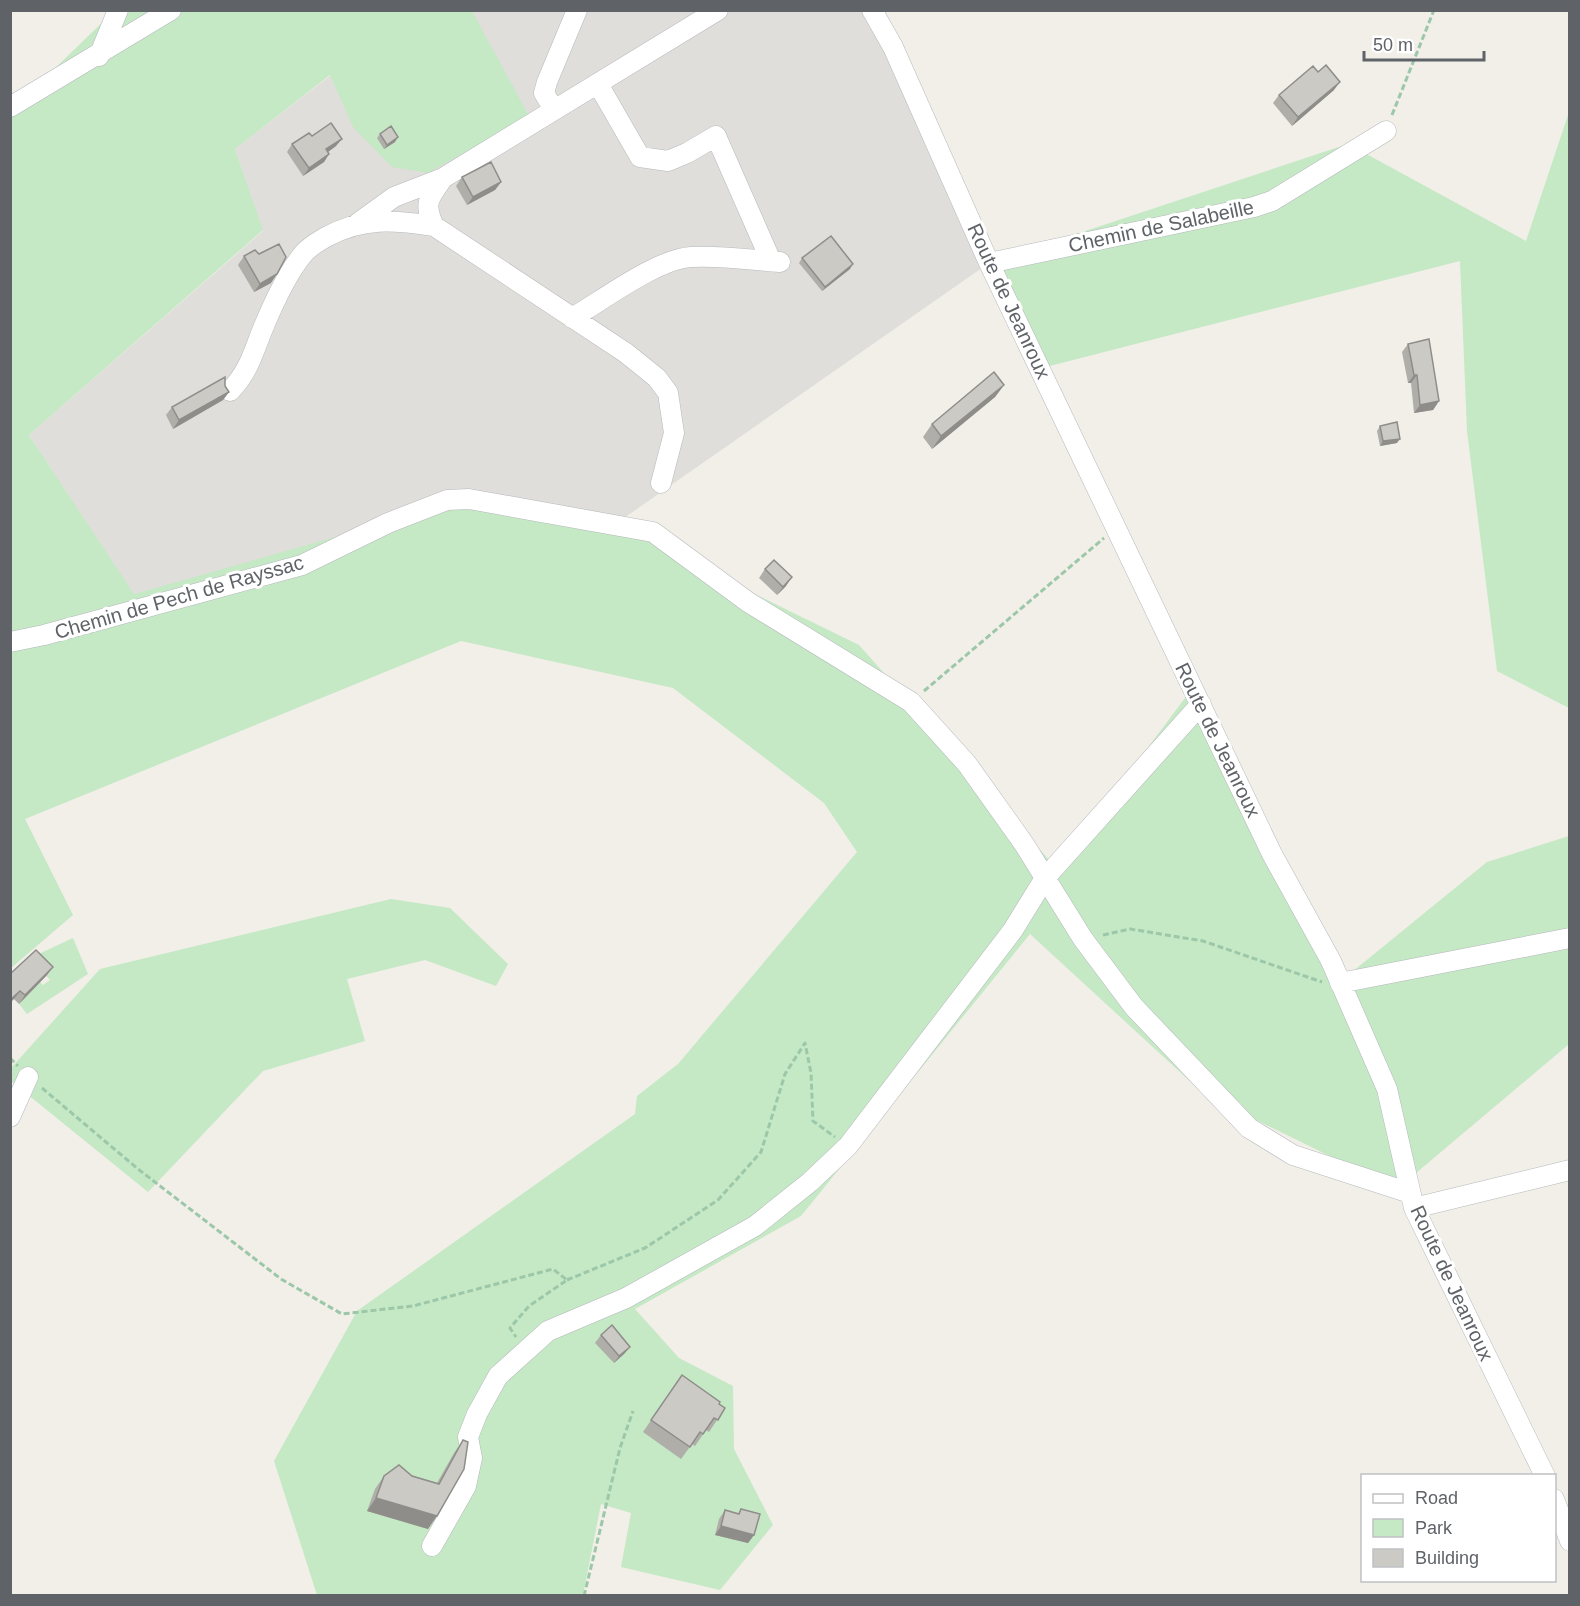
<svg xmlns="http://www.w3.org/2000/svg" width="1580" height="1606" font-family="Arial,sans-serif">
  <style>
    .industrial { fill: #e0deda }
    .green { fill: #c5e8c5 }
    .lines { fill: none; stroke-linecap: round; stroke-linejoin: round }
    .minor-casing { stroke: #b5b8bc; stroke-width: 21 }
    .path { stroke: #9cc7a9; stroke-width: 3; stroke-dasharray: 6 3; stroke-linecap: butt }
    .minor { stroke: #fff; stroke-width: 20 }
    .wall { fill: #afaea9 }
    .shaded-wall { fill: #8f8d8a }
    .building { fill: #cccac5; stroke: #8f8d8a; stroke-width: 1.5 }
    .labels { text-anchor: middle; stroke-width: 6; stroke-linejoin: round; paint-order: stroke }
    .street-label { font-size: 20px; fill: #5f6368; stroke: #fff }
  </style>
  <rect width="100%" height="100%" fill="#f1efe8"/>
  <path class="industrial" d="M355,11H872L989,263L614,525L469,499L134,595L29,435L263,231L235,149L331,75Z"/>
  <path class="green" d="M114,11H472L529,116L428,173L392,167L353,127L330,75L235,149L263,230L29,435L134,594L469,499L614,525L859,645L1057,869L1188,694L1341,981L1487,862L1569,836V1044L1397,1189L1205,1095L1030,934L801,1216L635,1309L679,1358L733,1386L734,1449L773,1525L720,1590L621,1567L631,1513L601,1504L583,1595H317L274,1461L357,1311L635,1114L637,1096L678,1064L857,852L824,803L673,688L461,641L25,819L73,915L11,968V111Z
    M1569,112V708L1497,671L1467,431L1460,261L1034,370L989,263L1348,144L1526,241Z
    M391,899L450,908L508,964L496,986L425,960L347,979L365,1041L263,1071L148,1192L11,1081V1068L100,969Z
    M73,938L88,974L27,1014L19,1004L29,993L36,978L43,985L50,980L30,958Z"/>
  <g class="lines">
    <defs>
      <path id="minor" d="M872,10L893,47L989,263L1272,854L1331,961L1387,1089L1414,1208L1545,1476
        M99,56L118,10
        M598,84L640,157L668,161L687,153L716,136L771,261
        M10,107L171,10
        M554,110L544,93L547,82L577,10
        M358,223L394,197L443,178
        M989,263L1254,207L1272,201L1386,131
        M572,318C603,300 657,259 691,257C720,255 751,260 780,262
        M230,391C250,370 253,352 264,326C274,302 287,273 304,253C310,246 318,242 326,237C363,217 394,220 434,226
        M661,483L674,433L668,393L657,378L626,353L434,226C423,203 429,198 443,178L718,10
        M10,642L44,635L302,565L388,523L447,500L469,499L653,532L748,602L911,702L967,764L1024,844L1083,939L1134,1007L1249,1128L1293,1155L1410,1193
        M1340,983L1570,938
        M10,1117L28,1077
        M1414,1208L1570,1170
        M1554,1499L1570,1541
        M432,1546L466,1486L472,1458L468,1437L477,1414L498,1376L548,1331L626,1298L755,1226L810,1182L848,1146L1013,930L1045,878L1201,704"/>
    </defs>
    <use href="#minor" class="minor-casing"/>
    <path class="path" d="M1392,115L1434,10
      M924,691L1104,538
      M1103,935L1130,929L1203,941L1322,982
      M10,1058L18,1066
      M42,1088L138,1169L281,1279L342,1314L413,1306L553,1269L567,1280L529,1306L510,1328L516,1337
      M567,1280L645,1248L718,1200L761,1152L785,1074L805,1043L811,1073L813,1121L835,1137
      M584,1596L620,1448L633,1411"/>
    <use href="#minor" class="minor"/>
  </g>
  <path class="wall" d="M1334,90L1292,126L1273,103L1279,95Z
    M380,134L395,142L384,149L377,138Z
    M312,136L336,146L328,152L329,154L324,162L303,176L287,152L292,144Z
    M462,177L501,182L495,190L467,205L456,186Z
    M244,256L271,283L254,292L238,265Z
    M802,258L850,269L822,291L799,263Z
    M1408,344L1439,401L1433,410L1414,413L1411,383H1408L1402,352Z
    M1004,385L995,397L932,449L923,437L932,424Z
    M225,386L229,392L223,400L173,429L166,415L172,407Z
    M1380,426L1397,443L1380,446L1377,431Z
    M765,569L786,586L777,595L759,578Z
    M10,974L47,975L19,1004L14,999Z
    M601,1335L630,1347L624,1354L614,1363L595,1343Z
    M682,1375L725,1408L709,1432L706,1430L695,1446L692,1444L681,1459L643,1432Z
    M463,1440L428,1529L367,1511L375,1489L384,1476H412L437,1483L454,1453Z
    M741,1509L754,1535L748,1543L715,1535L719,1519L725,1510L738,1514Z"/>
  <path class="shaded-wall" d="M1340,82L1334,90L1292,126L1298,117Z
    M398,137L395,142L384,149L387,145Z
    M342,139L336,146L321,157L326,149Z
    M329,154L324,162L303,176L309,168Z
    M501,182L495,190L467,205L473,197Z
    M853,264L850,269L822,291L825,287Z
    M277,274L271,283L254,292L260,284Z
    M1414,375H1417L1411,383H1408Z
    M1004,385L995,397L932,449L941,436Z
    M229,392L223,400L173,429L179,420Z
    M1439,401L1433,410L1414,413L1420,405Z
    M1400,439L1397,443L1380,446L1383,441Z
    M792,577L786,586L777,595L783,587Z
    M53,967L47,975L19,1004L25,995Z
    M20,991L14,999L10,1003V1000Z
    M630,1347L624,1354L614,1363L619,1356Z
    M376,1498L437,1516L428,1529L367,1511Z
    M721,1526L754,1535L748,1543L715,1535Z"/>
  <path class="building" d="M1326,65L1340,82L1298,117L1279,95L1313,66L1318,72Z
    M331,123L342,139L326,149L329,154L309,168L292,144L309,133L312,136Z
    M391,126L398,137L387,145L380,134Z
    M491,162L501,182L473,197L462,177Z
    M831,236L853,264L825,287L802,258Z
    M279,244L286,257L277,274L260,284L244,256L255,250L259,254Z
    M1429,339L1439,401L1420,405L1417,375H1414L1408,344Z
    M994,372L1004,385L941,436L932,424Z
    M225,377V386L229,392L179,420L172,407Z
    M1397,422L1400,439L1383,441L1380,426Z
    M774,560L792,577L783,587L765,569Z
    M36,950L53,967L25,995L20,991L10,1000V974Z
    M612,1325L630,1347L619,1356L601,1335Z
    M682,1375L720,1402L719,1404L725,1408L718,1420L714,1418L703,1434L700,1432L690,1447L651,1420Z
    M463,1440L468,1442L464,1469L437,1516L376,1498L384,1476L399,1465L412,1476L439,1484Z
    M741,1509L760,1514L754,1535L721,1526L725,1510L739,1514Z"/>
  <g class="labels">
    <g class="street-label">
      <text transform="translate(1161 226) rotate(-12)" y="7">Chemin de Salabeille</text>
      <text transform="translate(1009 301) rotate(65)" y="7">Route de Jeanroux</text>
      <text transform="translate(179 597) rotate(-16)" y="7">Chemin de Pech de Rayssac</text>
      <text transform="translate(1218 740) rotate(64)" y="7">Route de Jeanroux</text>
      <text transform="translate(1452 1283) rotate(65)" y="7">Route de Jeanroux</text>
    </g>
  </g>
  <rect width="1580" height="1606" fill="none" stroke="#5f6368" stroke-width="24"/>
  <rect x="1361" y="1474" width="195" height="108" fill="#ffffff" stroke="#bfc1c3" stroke-width="1.5"/>
  <rect x="1373" y="1494" width="30" height="9" fill="#ffffff" stroke="#bfc1c3" stroke-width="1.5"/>
  <text x="1415" y="1504" font-size="18" fill="#5f6368">Road</text>
  <rect x="1373" y="1519" width="30" height="18" fill="#c5e8c5" stroke="#bfc1c3" stroke-width="1.5"/>
  <text x="1415" y="1534" font-size="18" fill="#5f6368">Park</text>
  <rect x="1373" y="1549" width="30" height="18" fill="#cccac5" stroke="#bfc1c3" stroke-width="1.5"/>
  <text x="1415" y="1564" font-size="18" fill="#5f6368">Building</text>
  <path d="M1364 51v9h120v-9" fill="none" stroke="#5f6368" stroke-width="3"/>
  <text x="1373" y="51" font-size="18" fill="#5f6368" stroke="#ffffff" stroke-width="4.5" paint-order="stroke">50 m</text>
</svg>
